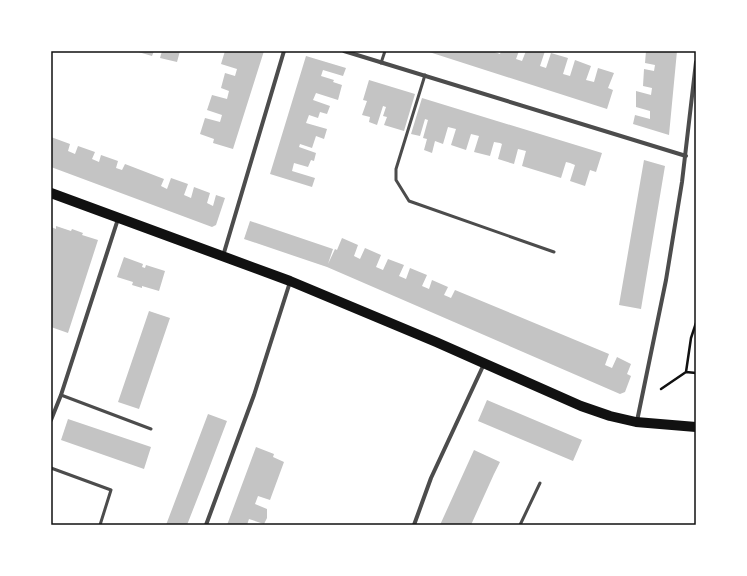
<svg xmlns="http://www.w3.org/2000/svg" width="747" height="576" font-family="Rubik,sans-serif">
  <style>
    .building { fill: #c4c4c4 }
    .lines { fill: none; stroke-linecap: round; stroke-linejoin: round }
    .path { stroke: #111; stroke-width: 2.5 }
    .service { stroke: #4c4c4c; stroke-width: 3 }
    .minor { stroke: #4c4c4c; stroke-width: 4 }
    .primary { stroke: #111; stroke-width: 10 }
    .neatline { fill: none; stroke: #111; stroke-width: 1.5 }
  </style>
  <rect width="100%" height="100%" fill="#fff"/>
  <path class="building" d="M135,51H154L152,56Z
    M162,51H180L177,62L160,58Z
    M225,51H264L233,149L213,143L214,139L200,134L205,118L220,122L222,115L207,110L212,95L227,99L229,91L221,88L225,73L235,76L237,69L221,64Z
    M426,51H492L500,54L501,51H519L516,59L522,61L526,51H545L540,66L546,68L551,53L568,58L563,74L570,76L575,60L591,66L586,80L594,82L598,68L614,73L608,88L613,90L607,109Z
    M646,51H677L669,135L633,124L635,115L650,119V111L636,107V91L651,95L652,88L643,86L644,69L654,71L655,65L645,63Z
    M306,56L346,68L343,76L323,70L321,76L334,80L333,82L342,85L338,100L316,93L313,100L330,106L327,114L320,112L318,118L309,115L306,123L327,129L324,139L316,136L312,148L300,144L299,147L316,153L314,161L311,160L308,167L294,163L292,171L315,178L312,187L270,174Z
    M369,80L415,94L404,131L384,125L387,117L383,116L386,107L383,106L377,125L369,122L370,117L362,115L367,101L363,100Z
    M422,98L602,153L596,172L590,170L585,186L570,181L575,165L570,163L566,162L561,178L522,166L526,151L518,149L514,164L498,159L502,144L500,143L494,142L490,156L474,152L479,136L471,134L466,150L451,145L456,129L448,127L443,144L435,141L432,153L424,150L427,139L423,138L428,120L425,119L420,136L411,134Z
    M51,137L70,144L68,151L75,154L78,146L95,152L92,159L99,162L101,155L118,161L116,168L122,170L125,164L164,179L161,186L167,189L171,178L188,184L184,195L191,198L194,187L210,193L207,203L213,206L216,195L225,198L216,225L212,227L51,167Z
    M644,160L665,166L641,309L619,305Z
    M250,221L333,249L328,264L335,249L337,250L342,238L358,245L354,256L360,259L365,248L381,255L376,267L383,270L388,259L404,265L399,276L406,279L410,268L427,275L422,286L429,289L432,280L448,287L444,295L451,298L455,290L609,354L605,365L612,368L617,357L631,364L627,374L631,376L625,392L620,394L327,267L244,239Z
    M56,226L71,231L72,229L83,233L82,235L98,240L68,333L51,327V227L56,229Z
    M124,257L143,264L142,267L145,268L146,265L165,271L159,291L142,286V288L132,285L133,282L117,277Z
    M149,311L170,318L139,409L118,402Z
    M487,400L582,440L573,461L478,421Z
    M208,414L227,421L205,479L187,525H166Z
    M68,419L151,447L144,469L61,440Z
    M256,447L274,454L273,457L284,462L270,500L258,496L255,504L267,509V518L264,524L249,519L247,525H227Z
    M474,450L500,462L494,474L471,525H440Z"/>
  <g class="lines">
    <path class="path" d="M696,323L691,338L686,372L696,373
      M661,389L686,372"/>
    <path class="service" d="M381,63L385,51
      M425,75L396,169V180L409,201L554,252
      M61,395L151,429
      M51,468L111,490L100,525
      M520,525L540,483"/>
    <path class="minor" d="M344,51L686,156
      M223,256L284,51
      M51,420L61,395L118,219
      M637,421L666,280L682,182L696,62
      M206,525L254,395L290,282
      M414,525L431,478L484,364"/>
    <path class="primary" d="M51,193L290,281L436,342L581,406L610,416L636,422L696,427"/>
  </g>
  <rect width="747" height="576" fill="none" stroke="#ffffff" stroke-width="104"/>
  <rect x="52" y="52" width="643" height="472" class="neatline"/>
</svg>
